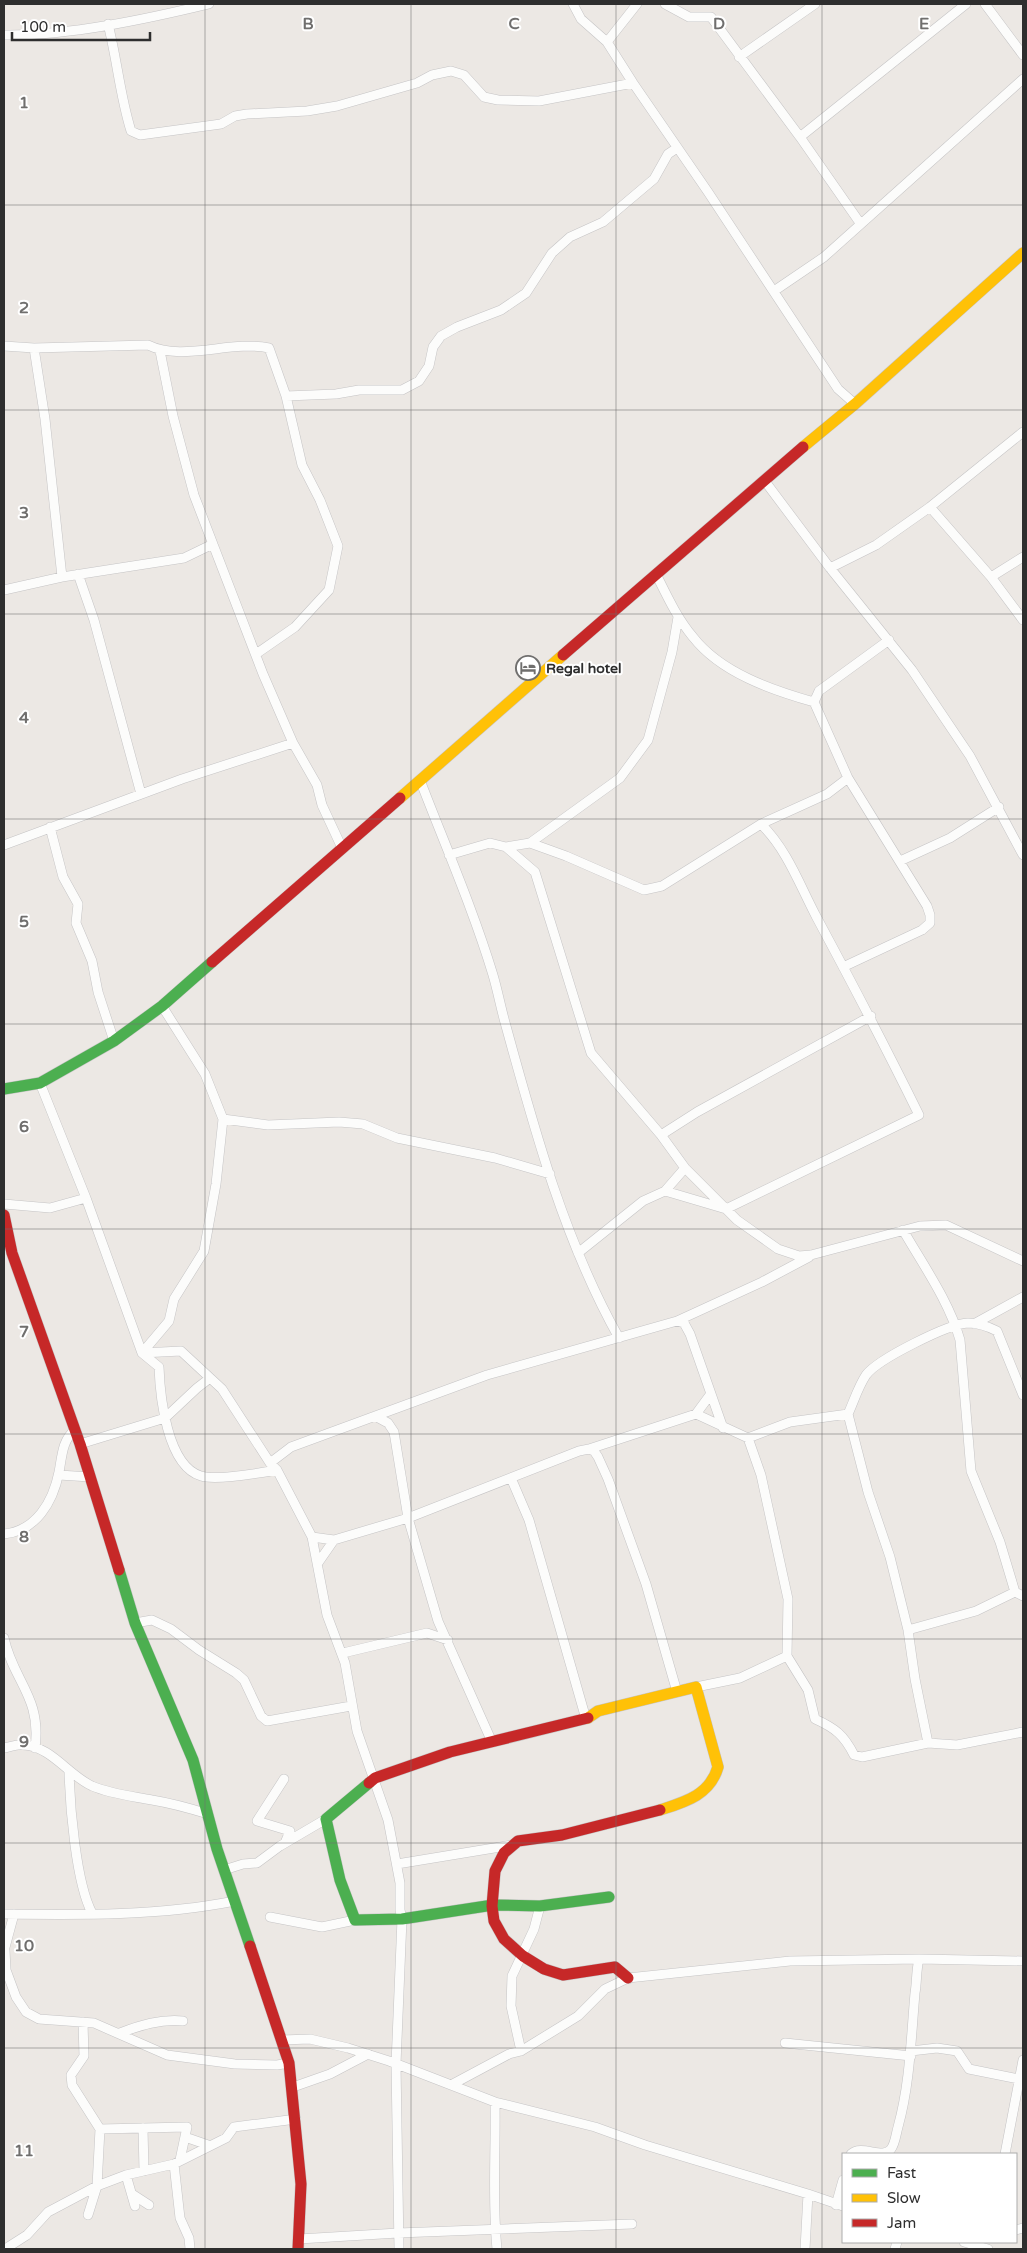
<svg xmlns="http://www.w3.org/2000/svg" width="1027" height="2253" font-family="'Varela Round',sans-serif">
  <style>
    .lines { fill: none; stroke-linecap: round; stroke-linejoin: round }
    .street-casing { stroke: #c5c4c5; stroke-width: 10 }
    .fast-casing { stroke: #c5c4c5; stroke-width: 12 }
    .slow-casing { stroke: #c5c4c5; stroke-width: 12 }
    .jam-casing { stroke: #c5c4c5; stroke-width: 12 }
    .street { stroke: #fcfcfb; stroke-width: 9 }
    .fast { stroke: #4caf50; stroke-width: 11 }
    .slow { stroke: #ffc107; stroke-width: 11 }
    .jam { stroke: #c62828; stroke-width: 11 }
    .grid { fill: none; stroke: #706f6e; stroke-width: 1; stroke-opacity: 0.55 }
    .labels { text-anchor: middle; stroke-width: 4; stroke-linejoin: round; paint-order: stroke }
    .poi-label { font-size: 14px; font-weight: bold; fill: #2e2e2e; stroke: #fff; text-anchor: start }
    .grid-label { font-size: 16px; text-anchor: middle; font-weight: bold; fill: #706f6e; stroke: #fff; stroke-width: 4; stroke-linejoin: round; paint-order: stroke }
  </style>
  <rect width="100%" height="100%" fill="#ece8e4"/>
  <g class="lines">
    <defs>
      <path id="street" d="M573,4L581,19L607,42L633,83L708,192L838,389L855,404
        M665,4L689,17H711L800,137L860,223
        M985,4L1023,55
        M108,24C117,59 120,96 131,131L140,135L221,124L235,116L247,114L307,111L337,106L417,83L432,75L451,71L464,75L484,97L498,100L539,101L633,83
        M4,35C68,36 147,19 209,4
        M607,42L637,4
        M739,57L815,4
        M800,137L966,4
        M774,291L824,257L1023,79
        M4,346L34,348L148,345C182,362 231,340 269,348L286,396L302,465L320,500L338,546L329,590L295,627L256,654
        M34,348L45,419L62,577
        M160,351L173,416L194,495L263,674L293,743L317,785L322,805L342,848
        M286,396L336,394L359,390H402L419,381L429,366L433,347L441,336L457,327L501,310L526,293L552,253L570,237L603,222L654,179L668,154L677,148
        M764,480L830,568L912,670L970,756L1023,855
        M930,507L991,577L1023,620
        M830,568L876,545L930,507L1023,432
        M78,574L94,620L141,794
        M656,574C667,596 677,618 693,637C721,673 772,690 814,702
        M991,577L1023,557
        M4,590L62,577L184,558L213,544
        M420,780C445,845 473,909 493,975C498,992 501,1009 506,1026C535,1132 565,1242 619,1338
        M50,827L63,877L78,904L76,923L92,961L98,992L114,1041
        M530,843L620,778L648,740L672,652L678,617
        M4,845L182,779L293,743
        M506,847L535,872L591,1053L661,1135L685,1168L737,1220L778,1249L799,1256L811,1255L920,1226L946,1225L1023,1261
        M449,855L490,843L506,847L530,843L566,856L644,890L662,886L761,824L827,794L848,778
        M900,861L950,838L999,807
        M843,967L922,930L930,923V915L927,906L848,778L814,702L819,691L889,640
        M40,1083L86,1198L142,1353L159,1367C160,1396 167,1466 201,1476C216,1481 260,1473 277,1470
        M223,1119L268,1125L339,1122L363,1124L397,1138L495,1158L550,1174
        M661,1135L697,1112L871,1016
        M665,1191L726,1209L919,1115C886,1048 852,983 817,918C799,884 788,851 761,824
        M4,1204L50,1208L86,1198
        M903,1230C923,1265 949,1301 960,1340L971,1471L1000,1542L1015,1592L1023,1596
        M578,1253L643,1201L665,1191L685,1168
        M677,1321L762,1282L809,1257
        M974,1324L1023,1297
        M142,1353L181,1351L222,1389L270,1463L277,1470L312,1537L327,1615L345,1663L357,1731L388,1820L400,1883V1910L402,1919L396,2064L399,2249
        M142,1353L169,1321L174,1299L204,1251L216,1184L223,1119L205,1074L162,1006
        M696,1414L710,1395
        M848,1414L868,1492L890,1557L908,1630L976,1611L1015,1592
        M748,1438L761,1475L788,1599L787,1656L808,1690L815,1719C835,1728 844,1735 854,1755L862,1757L928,1743L957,1745L1023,1732
        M80,1444L165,1418L197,1388L210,1378
        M589,1449L696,1414L748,1438L790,1422L848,1414C854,1401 858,1387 866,1375C878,1359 948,1324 968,1323C978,1323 989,1327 997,1331L1023,1395
        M270,1463L291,1447L487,1375L677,1321L684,1323L690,1334L723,1428
        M59,1475L90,1477
        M511,1478L529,1520L586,1719
        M4,1534C36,1531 53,1502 59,1472C62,1457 62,1440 75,1430
        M312,1537L334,1540
        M318,1563L334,1540L408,1518L394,1432L388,1423L375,1416
        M135,1623L152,1620L171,1629L199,1650L236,1673L244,1680L261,1716L267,1721L351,1706
        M908,1630L915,1679L928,1743
        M4,1638C13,1681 42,1697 35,1748
        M343,1653L427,1633L448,1640
        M696,1687L740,1678L787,1656
        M492,1742L438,1621L408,1518L579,1451L589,1449L594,1451L598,1457L608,1479L646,1584L677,1692
        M4,1748C10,1747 17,1744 23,1745C51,1746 68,1775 92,1786C111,1794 131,1796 152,1800C170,1803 189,1808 208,1814
        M69,1772C70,1807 76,1883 92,1913
        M284,1779L257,1821L290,1831L285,1843
        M397,1864L512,1845
        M224,1870L243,1864L257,1863L280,1846L326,1819
        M4,1914C82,1915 159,1916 235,1901
        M270,1917L322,1927L355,1920
        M5,1950L6,1970L16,1997L26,2012L39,2019L94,2023L167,2055L235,2064L277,2065L289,2063
        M4,1951L14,1914
        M83,2022L84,2056L71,2075L72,2085L100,2129L97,2186L88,2215
        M120,2033C141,2025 160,2019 183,2021
        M282,2040L310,2039L348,2048L389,2061L495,2102L595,2127L645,2145L808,2194L843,2206
        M785,2043L911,2056
        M521,2051L511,2006L512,1976L534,1929L540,1906
        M911,2051L937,2048L957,2051L969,2069L1019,2079
        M451,2085L509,2054L521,2051L578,2016L605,1989L628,1978L790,1961L919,1959L1023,1961
        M293,2087L330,2074L368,2054
        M495,2102C496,2151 492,2200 497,2249
        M143,2128L144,2171
        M100,2129L187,2127L180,2160
        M185,2137L208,2145
        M851,2154C862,2144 883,2160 891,2149C895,2144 896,2134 898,2127C910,2084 911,2038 915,1993C917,1982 916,1971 919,1959
        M1005,2154L1023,2060
        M174,2164L180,2218L189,2238L190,2249
        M126,2175L135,2206
        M132,2194L149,2205
        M836,2205L843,2180
        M1016,2230L1023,2228
        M299,2239L398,2233L632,2224
        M964,2242L988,2249
        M5,2249L27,2235L48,2212L97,2186L126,2175L174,2164L226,2138L234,2127L296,2119
        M805,2249L808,2194
        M895,2249L897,2242"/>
      <path id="fast" d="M4,1089L40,1083L114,1041L162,1006L212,962
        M119,1570L135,1623L193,1760L217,1849L250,1946
        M369,1783L326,1819L340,1880L355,1920L402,1919L493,1905L540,1906L609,1897"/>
      <path id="slow" d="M803,447L855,404L1023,253
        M400,798L563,655
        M588,1718L598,1711L696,1687L718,1767C710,1795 685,1802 660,1810"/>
      <path id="jam" d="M563,655L803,447
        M212,962L400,798
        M4,1215L12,1253L80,1444L119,1570
        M369,1783L375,1778L450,1752L588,1718
        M250,1946L289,2063L301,2184L298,2249
        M628,1978L615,1967L563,1975L544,1969L523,1956L504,1939L494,1921L492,1906L495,1871L504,1853L518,1841L562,1835L660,1810"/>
    </defs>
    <use href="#street" class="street-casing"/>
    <use href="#fast" class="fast-casing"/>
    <use href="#slow" class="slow-casing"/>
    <use href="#jam" class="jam-casing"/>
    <use href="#street" class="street"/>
    <use href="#fast" class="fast"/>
    <use href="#slow" class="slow"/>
    <use href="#jam" class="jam"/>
  </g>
  <path class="grid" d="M205,4V2249M411,4V2249M616,4V2249M822,4V2249M4,205H1023M4,410H1023M4,614H1023M4,819H1023M4,1024H1023M4,1229H1023M4,1434H1023M4,1639H1023M4,1843H1023M4,2048H1023"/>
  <defs>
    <symbol id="hotel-ring" viewBox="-11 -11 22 22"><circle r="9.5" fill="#fff" stroke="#706f6e" stroke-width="1.5"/><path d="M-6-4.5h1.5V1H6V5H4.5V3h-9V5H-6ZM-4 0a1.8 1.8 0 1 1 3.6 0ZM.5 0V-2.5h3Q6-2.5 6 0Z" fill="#706f6e"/></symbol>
  </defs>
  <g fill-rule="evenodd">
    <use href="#hotel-ring" x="514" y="654" width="28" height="28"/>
  </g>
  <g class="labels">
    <g class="poi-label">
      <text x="546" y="673">Regal hotel</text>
    </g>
  </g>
  <g class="grid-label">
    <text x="308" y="29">B</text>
    <text x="514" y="29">C</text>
    <text x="719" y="29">D</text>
    <text x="924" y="29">E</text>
    <text x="24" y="108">1</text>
    <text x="24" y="313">2</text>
    <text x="24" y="518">3</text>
    <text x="24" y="723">4</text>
    <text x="24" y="927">5</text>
    <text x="24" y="1132">6</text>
    <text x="24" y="1337">7</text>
    <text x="24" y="1542">8</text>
    <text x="24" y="1747">9</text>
    <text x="24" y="1951">10</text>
    <text x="24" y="2156">11</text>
  </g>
  <rect width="1027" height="2253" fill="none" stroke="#2e2e2e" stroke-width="10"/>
  <rect x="842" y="2153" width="175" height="90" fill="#ffffff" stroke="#ababab"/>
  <rect x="852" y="2169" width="25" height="8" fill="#4caf50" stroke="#ababab"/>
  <text x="887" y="2178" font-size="15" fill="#2e2e2e">Fast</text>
  <rect x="852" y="2194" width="25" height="8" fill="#ffc107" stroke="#ababab"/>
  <text x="887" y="2203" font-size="15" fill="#2e2e2e">Slow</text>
  <rect x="852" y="2219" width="25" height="8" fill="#c62828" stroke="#ababab"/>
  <text x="887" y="2228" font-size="15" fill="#2e2e2e">Jam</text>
  <path d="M12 32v8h138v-8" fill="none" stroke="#2e2e2e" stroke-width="2.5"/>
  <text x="20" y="32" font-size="15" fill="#2e2e2e" stroke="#ffffff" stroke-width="4" paint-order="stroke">100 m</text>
</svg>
